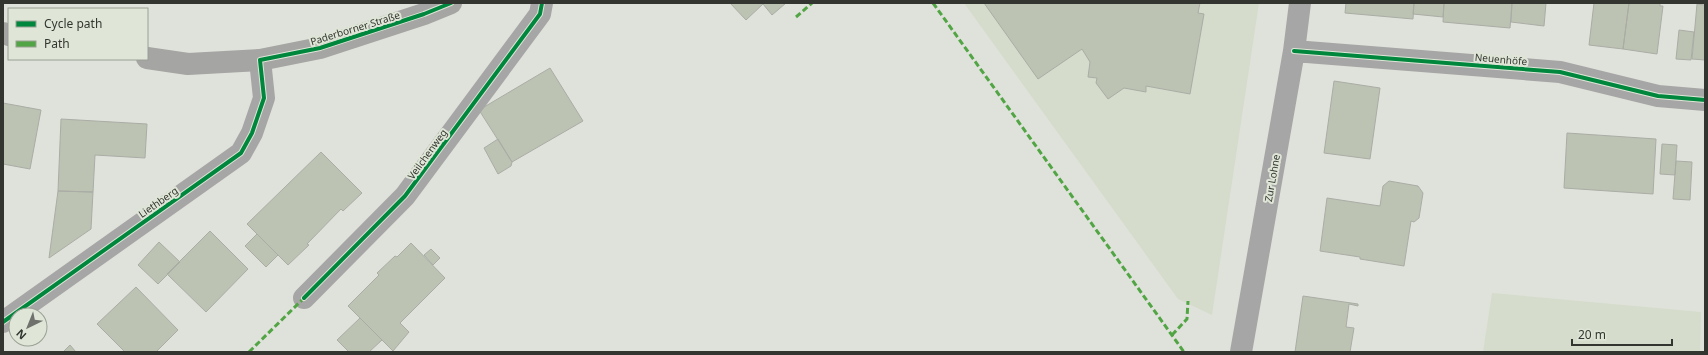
<svg xmlns="http://www.w3.org/2000/svg" width="1708" height="355" font-family="'Noto Sans',sans-serif">
  <style>
    .built { fill: #d5dccc }
    .building { fill: #bcc3b2; stroke: #aaada6 }
    .lines { fill: none; stroke-linecap: round; stroke-linejoin: round }
    .street { stroke: #a7a6a6; stroke-width: 22 }
    .secondary { stroke: #a5a5a4; stroke-width: 22 }
    .quiet { stroke: #52a544; stroke-width: 3; stroke-dasharray: 6 3; stroke-linecap: butt }
    .cycleway-casing { stroke: #dfe6d7; stroke-width: 6 }
    .cycleway { stroke: #00873e; stroke-width: 4 }
    .labels { text-anchor: middle; stroke-width: 4; stroke-linejoin: round; paint-order: stroke }
    .street-label { font-size: 10px; fill: #333630; stroke: #dfe6d7 }
  </style>
  <rect width="100%" height="100%" fill="#dfe2da"/>
  <path class="built" d="M964,3H1259L1212,315L1178,299Z
    M1492,293L1701,312L1700,352H1483Z"/>
  <path class="building" d="M730,3H786L772,15L763,4L746,20Z
    M984,3H1200L1198,13L1204,14L1190,94L1146,86V92L1124,88L1108,99L1096,83L1097,78L1088,77L1090,62L1082,49L1038,79Z
    M1346,3H1414L1413,19L1345,13Z
    M1414,3H1444L1443,17L1413,14Z
    M1444,3H1512L1510,28L1443,22Z
    M1512,3H1546L1544,26L1511,22Z
    M1594,3H1629L1623,49L1589,45Z
    M1629,3H1660V6H1663L1657,54L1623,49Z
    M1697,4L1705,5V60L1692,59Z
    M1679,30L1694,32L1691,60L1676,59Z
    M550,68L583,121L512,162L479,110Z
    M1334,81L1380,88L1370,159L1324,153Z
    M3,103L41,110L30,169L3,164Z
    M61,119L147,124L145,158L95,155L93,192L58,191Z
    M1567,133L1656,139L1653,194L1564,188Z
    M498,139L512,162L511,166L498,174L484,148Z
    M1662,144L1677,145L1675,175L1660,174Z
    M321,152L362,193L343,211L341,209L307,244L309,245L288,265L247,224Z
    M1676,161L1692,162L1690,200L1673,199Z
    M1389,181L1418,186L1423,193L1419,218L1414,222L1411,221L1404,266L1360,259V257L1320,251L1327,198L1380,206L1383,186Z
    M58,191L93,192L91,229L49,258Z
    M210,231L248,269L206,312L167,274Z
    M257,234L278,255L266,267L245,246Z
    M159,242L180,262L158,284L138,265Z
    M411,243L445,278L400,323L409,332L393,351L348,306L379,275L377,273L395,256L397,257Z
    M431,249L440,258L433,265L424,255Z
    M136,287L178,330L156,352H125L97,324Z
    M1303,296L1358,304V306L1349,304L1346,327L1354,328L1350,352H1295Z
    M360,318L382,340L369,352H349L337,340Z
    M70,345L76,352H63Z"/>
  <g class="lines">
    <path class="street" d="M1294,51L1560,72L1658,96L1705,100
      M304,298L405,196L540,14L542,3
      M3,322L241,153L252,133L264,98L260,60
      M1241,352L1294,51L1300,3"/>
    <path class="secondary" d="M3,33L9,35
      M147,58L188,64L260,60L320,48L424,14L451,3"/>
    <path class="quiet" d="M933,3L1184,352
      M796,17L812,3
      M1172,335L1187,319L1188,301
      M249,352L304,298"/>
    <defs>
      <path id="cycleway" d="M1294,51L1560,72L1658,96L1705,100
        M304,298L405,196L540,14L542,3
        M3,322L241,153L252,133L264,98L260,60L320,48L424,14L451,3"/>
    </defs>
    <use href="#cycleway" class="cycleway-casing"/>
    <use href="#cycleway" class="cycleway"/>
  </g>
  <g class="labels">
    <g class="street-label">
      <text transform="translate(355 28) rotate(-17)" y="4">Paderborner Straße</text>
      <text transform="translate(1501 59) rotate(5)" y="4">Neuenhöfe</text>
      <text transform="translate(427 154) rotate(-54)" y="4">Veilchenweg</text>
      <text transform="translate(1272 178) rotate(-80)" y="4">Zur Lohne</text>
      <text transform="translate(158 202) rotate(-35)" y="4">Liethberg</text>
    </g>
  </g>
  <rect width="1708" height="355" fill="none" stroke="#333630" stroke-width="8"/>
  <rect x="8" y="8" width="140" height="52" fill="#dfe6d7" stroke="#9aa094"/>
  <rect x="16" y="21" width="20" height="6" fill="#00873e" stroke="#9aa094"/>
  <text x="44" y="28" font-size="12" fill="#333630">Cycle path</text>
  <rect x="16" y="41" width="20" height="6" fill="#52a544" stroke="#9aa094"/>
  <text x="44" y="48" font-size="12" fill="#333630">Path</text>
  <g transform="translate(28 327) rotate(223)"><circle r="19" fill="#dfe6d7" stroke="#9aa094"/>
  <path d="M0-3L7 15L0 10L-7 15Z" fill="#6f726c"/>
  <text y="-6" font-size="11" font-weight="bold" text-anchor="middle" fill="#333630">N</text>
  </g>
  <path d="M1572 339v6h100v-6" fill="none" stroke="#333630" stroke-width="2"/>
  <text x="1578" y="339" font-size="12" fill="#333630" stroke="#dfe6d7" stroke-width="3" paint-order="stroke">20 m</text>
</svg>
